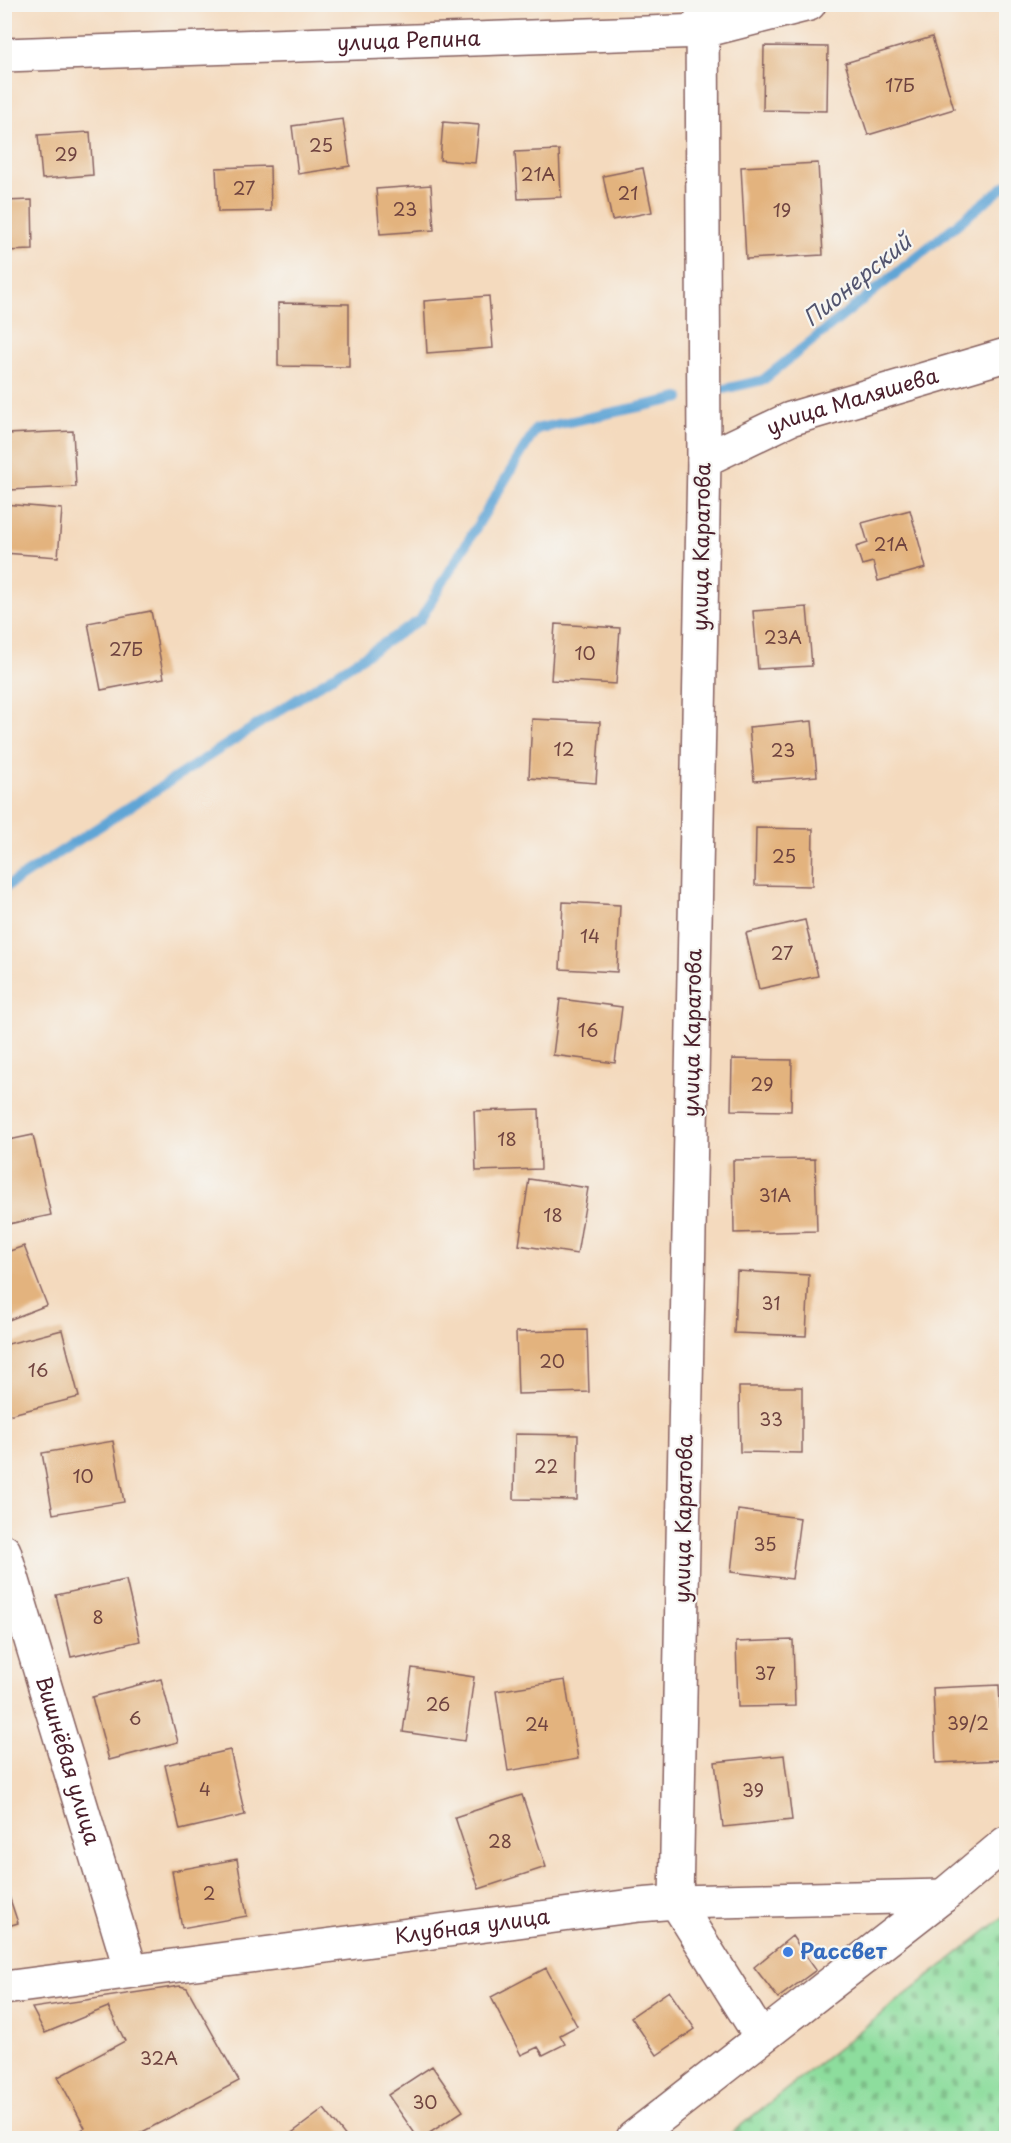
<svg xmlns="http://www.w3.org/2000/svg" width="1011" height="2143" font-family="'Playpen Sans',sans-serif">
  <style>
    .cemetery { fill: url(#cemetery-stones); stroke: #6c7e64; stroke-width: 1.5 }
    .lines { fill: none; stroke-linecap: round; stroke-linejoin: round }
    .stream { stroke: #60a5d5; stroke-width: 10 }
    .building { fill: #e3b37e }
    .minor-casing { stroke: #86605e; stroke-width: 36 }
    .major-casing { stroke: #86605e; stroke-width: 36 }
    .minor { stroke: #fff; stroke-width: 33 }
    .major { stroke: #fff; stroke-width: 33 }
    .shop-dot { fill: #3f7fe0; stroke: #f6f6f2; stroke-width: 2 }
    .labels { text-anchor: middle; stroke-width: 4.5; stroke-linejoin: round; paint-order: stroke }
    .number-label { font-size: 18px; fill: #704440 }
    .street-label { font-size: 21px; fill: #4a1f2b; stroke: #f6f6f2 }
    .shop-label { font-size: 21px; font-weight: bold; fill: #366cbe; stroke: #f6f6f2; text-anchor: start }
    .water-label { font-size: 22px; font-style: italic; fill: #53556f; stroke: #f6f6f2 }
  </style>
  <defs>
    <pattern id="cemetery-stones" width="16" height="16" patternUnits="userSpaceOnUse" patternTransform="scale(1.5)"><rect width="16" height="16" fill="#8ddd9d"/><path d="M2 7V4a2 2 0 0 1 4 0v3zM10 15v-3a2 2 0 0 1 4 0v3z" fill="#7bbd87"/></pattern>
  </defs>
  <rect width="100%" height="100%" fill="#f6f6f2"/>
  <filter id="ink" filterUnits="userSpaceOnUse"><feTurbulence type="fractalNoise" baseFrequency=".0167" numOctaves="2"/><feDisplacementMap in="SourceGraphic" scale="12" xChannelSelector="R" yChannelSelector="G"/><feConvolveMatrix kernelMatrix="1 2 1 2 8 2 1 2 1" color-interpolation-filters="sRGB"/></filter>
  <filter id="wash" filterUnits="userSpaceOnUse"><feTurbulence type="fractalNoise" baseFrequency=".008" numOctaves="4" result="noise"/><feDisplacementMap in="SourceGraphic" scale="24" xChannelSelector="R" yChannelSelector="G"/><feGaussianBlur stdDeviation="1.35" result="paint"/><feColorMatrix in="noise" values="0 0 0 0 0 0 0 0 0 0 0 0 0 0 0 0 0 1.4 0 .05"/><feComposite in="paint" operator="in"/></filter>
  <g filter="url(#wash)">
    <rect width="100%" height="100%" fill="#f4dabe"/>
    <path class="cemetery" d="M1006,1915V2138H725Z"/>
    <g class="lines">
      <path class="stream" d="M724,389L763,380L1006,185
        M4,888L420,620L536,429L680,398"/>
    </g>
    <g id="blocks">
      <path class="building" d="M932,37L954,109L868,135L845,63Z
        M764,46L828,47L827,111L763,110Z
        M343,119L350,166L298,174L292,126Z
        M443,122L479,125L475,163L440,160Z
        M90,132L93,175L42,179L38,135Z
        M559,150L561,197L518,199L515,152Z
        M818,163L823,255L746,259L741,167Z
        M270,166L271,211L218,212L216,168Z
        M643,168L652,212L612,220L603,176Z
        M431,185L434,230L380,234L376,189Z
        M32,200L33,250L4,251V201Z
        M489,296L493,348L427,353L424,301Z
        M278,303L349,304V367L278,366Z
        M73,431L76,487L9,490L7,434Z
        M4,504L62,509L58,557L4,553Z
        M910,510L926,568L878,581L873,562L862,565L856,547L868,543L862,523Z
        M807,607L812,666L758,669L753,611Z
        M151,611L164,678L101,690L88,623Z
        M555,624L620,628L616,684L551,680Z
        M532,719L600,722L596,783L529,778Z
        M812,721L817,776L754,781L749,727Z
        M756,828L813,829L812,886L755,885Z
        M563,902L620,905L617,972L560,969Z
        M805,920L818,976L759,989L746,933Z
        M560,999L622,1007L615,1063L553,1055Z
        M732,1059L792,1060L791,1111L731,1110Z
        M539,1109L541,1169L476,1171L474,1111Z
        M33,1135L51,1215L4,1225V1141Z
        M815,1159L817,1231L734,1233L733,1160Z
        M529,1179L588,1188L577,1254L519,1245Z
        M24,1246L47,1305L4,1322V1253Z
        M737,1271L809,1275L806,1336L734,1333Z
        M62,1330L79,1397L4,1416V1345Z
        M587,1330L589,1392L518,1394L516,1332Z
        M739,1387H802V1453L740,1452Z
        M515,1434L578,1435L577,1500L514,1499Z
        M113,1441L124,1502L53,1514L42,1453Z
        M738,1510L800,1518L792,1579L731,1572Z
        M126,1580L140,1641L71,1657L56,1595Z
        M793,1640L795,1706L738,1707L736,1642Z
        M412,1668L474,1677L465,1741L403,1732Z
        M161,1679L178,1742L109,1760L92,1697Z
        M565,1680L578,1759L508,1771L496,1691Z
        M999,1685L1003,1760L936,1763L933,1688Z
        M230,1750L245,1815L180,1830L165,1765Z
        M784,1755L792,1820L723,1827L715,1762Z
        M522,1795L546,1867L479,1889L455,1817Z
        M237,1859L247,1916L182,1928L172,1871Z
        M5,1884L18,1923L5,1927Z
        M792,1936L816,1970L778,1998L754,1967Z
        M546,1968L577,2026L560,2035L565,2044L543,2055L538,2047L521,2055L491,1997Z
        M180,1986L187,1988L239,2081L131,2138H66L85,2128L58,2077L125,2041L108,2007L45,2033L32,2008Z
        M669,1991L695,2029L657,2055L631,2017Z
        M432,2066L463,2111L422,2138H418L388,2095Z
        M324,2109L347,2138H285Z"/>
    </g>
  </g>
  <g filter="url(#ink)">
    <use href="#blocks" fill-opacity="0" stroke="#86605e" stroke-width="1.5"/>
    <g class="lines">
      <defs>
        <g id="minor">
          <path d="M702,4L704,460L676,1902L761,2037"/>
          <path id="s1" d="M4,55L703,31L809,4"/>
          <path id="s2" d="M704,460L790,419L1006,355"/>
          <path id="s3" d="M4,1551L131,1971"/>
          <path id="s4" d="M4,1988L639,1905L676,1902L943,1896"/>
        </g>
        <path id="major" d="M633,2138L943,1896L1006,1843"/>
      </defs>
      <use href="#minor" class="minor-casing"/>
      <use href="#major" class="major-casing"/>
      <use href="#minor" class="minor"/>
      <use href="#major" class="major"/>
    </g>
  </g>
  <circle class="shop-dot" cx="788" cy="1952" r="6"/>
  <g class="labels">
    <g class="number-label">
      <text x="900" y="92">17Б</text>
      <text x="321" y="152">25</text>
      <text x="66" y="161">29</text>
      <text x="538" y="181">21А</text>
      <text x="244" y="195">27</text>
      <text x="628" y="200">21</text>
      <text x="405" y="216">23</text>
      <text x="782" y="217">19</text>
      <text x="891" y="551">21А</text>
      <text x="783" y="644">23А</text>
      <text x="126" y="656">27Б</text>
      <text x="585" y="660">10</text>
      <text x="564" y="756">12</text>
      <text x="783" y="757">23</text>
      <text x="784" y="863">25</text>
      <text x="590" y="943">14</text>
      <text x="782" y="960">27</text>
      <text x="588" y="1037">16</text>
      <text x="762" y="1091">29</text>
      <text x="507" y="1146">18</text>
      <text x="775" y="1202">31А</text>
      <text x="553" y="1222">18</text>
      <text x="771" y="1310">31</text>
      <text x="552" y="1368">20</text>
      <text x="38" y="1377">16</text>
      <text x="771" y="1426">33</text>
      <text x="546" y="1473">22</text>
      <text x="83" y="1483">10</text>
      <text x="765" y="1551">35</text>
      <text x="98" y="1624">8</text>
      <text x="765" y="1680">37</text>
      <text x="438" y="1711">26</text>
      <text x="135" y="1725">6</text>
      <text x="968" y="1730">39/2</text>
      <text x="537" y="1731">24</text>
      <text x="205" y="1796">4</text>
      <text x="753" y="1797">39</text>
      <text x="500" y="1848">28</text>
      <text x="209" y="1900">2</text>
      <text x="159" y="2065">32А</text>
      <text x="425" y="2109">30</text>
    </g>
    <g class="street-label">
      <text dy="7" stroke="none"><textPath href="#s1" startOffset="405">улица Репина</textPath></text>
      <text dy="7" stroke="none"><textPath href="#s2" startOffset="160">улица Маляшева</textPath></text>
      <text transform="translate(702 547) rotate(-89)" y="7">улица Каратова</text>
      <text transform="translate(693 1033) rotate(-89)" y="7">улица Каратова</text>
      <text transform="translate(684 1519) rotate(-89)" y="7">улица Каратова</text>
      <text dy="7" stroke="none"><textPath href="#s3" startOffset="219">Вишнёвая улица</textPath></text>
      <text dy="7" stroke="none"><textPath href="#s4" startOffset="472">Клубная улица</textPath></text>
    </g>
    <g class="shop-label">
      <text x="800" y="1959">Рассвет</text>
    </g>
    <g class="water-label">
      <text transform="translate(857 280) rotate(-39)" y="8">Пионерский</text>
    </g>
  </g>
  <rect width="1011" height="2143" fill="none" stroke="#f6f6f2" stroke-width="24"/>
</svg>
